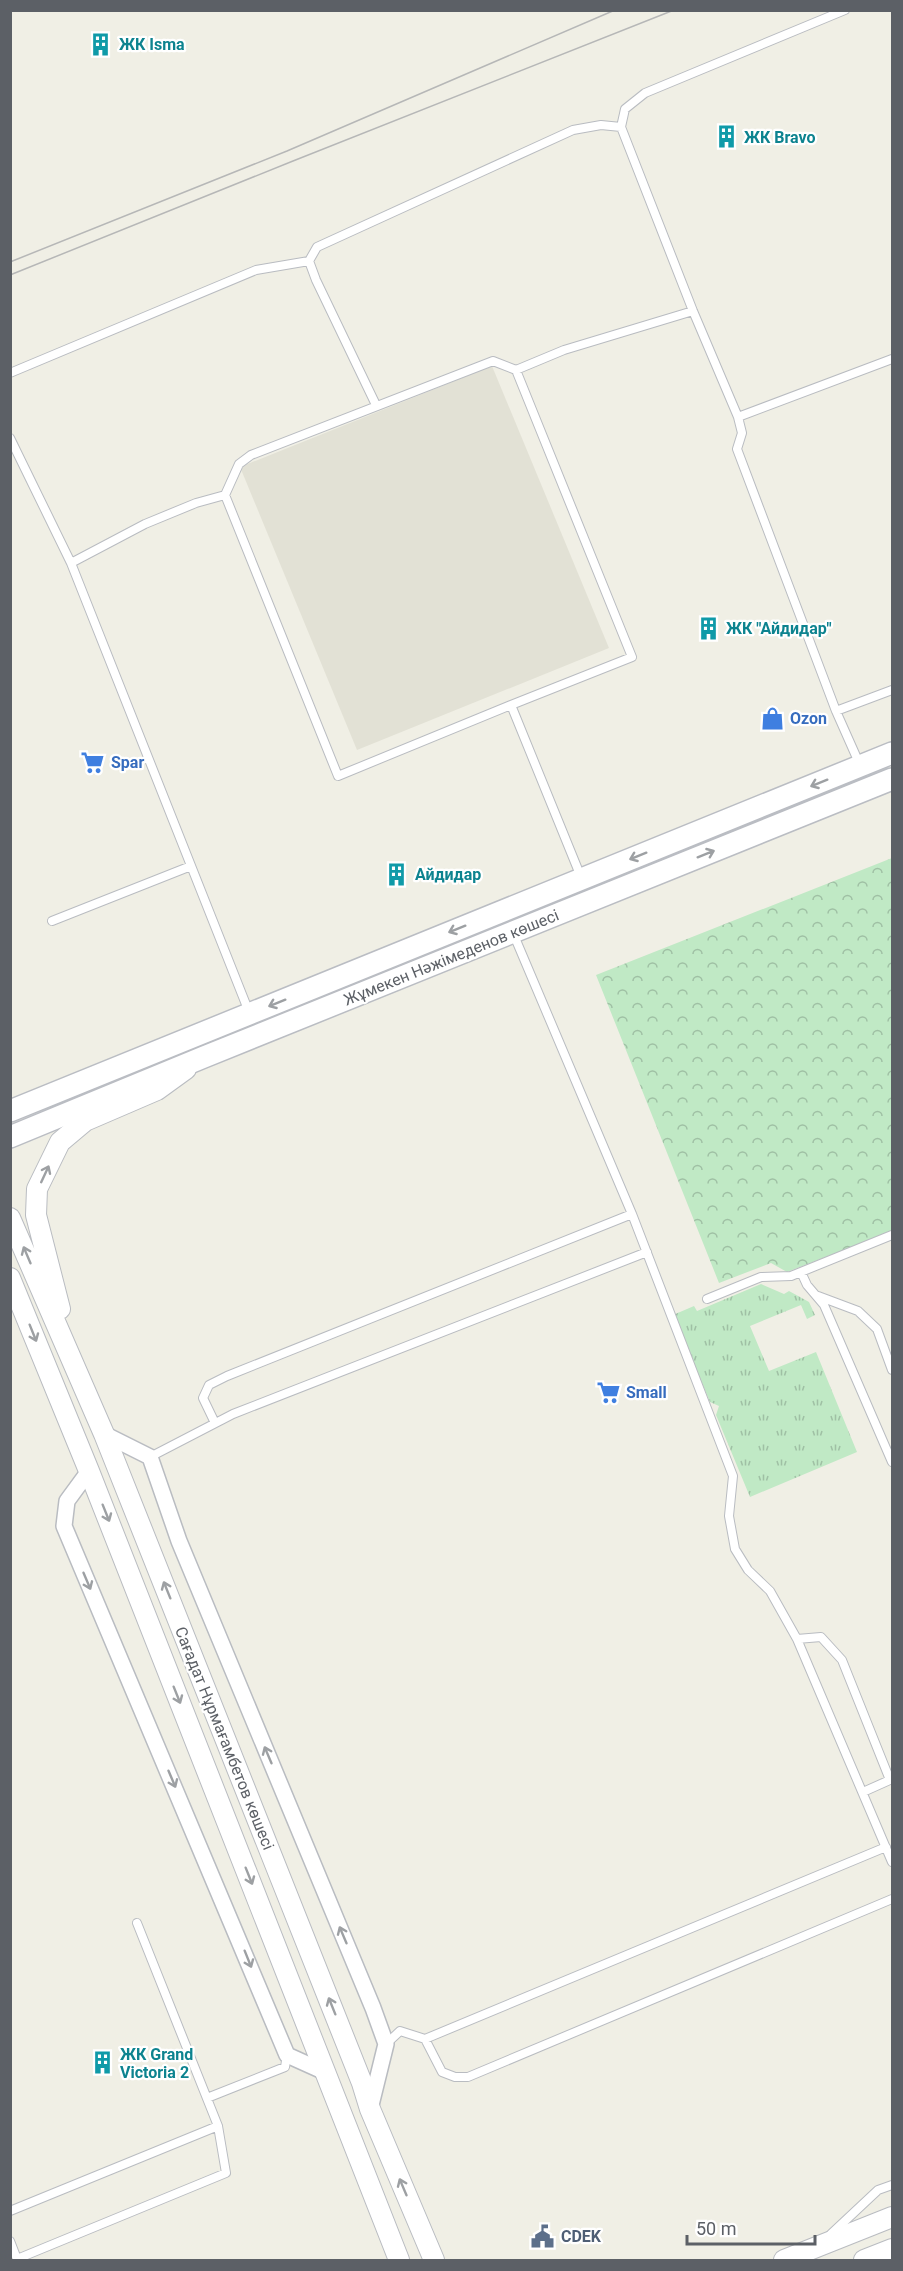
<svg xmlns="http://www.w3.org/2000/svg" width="903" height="2271" font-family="Roboto,sans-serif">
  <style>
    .education { fill: #e2e1d5 }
    .grass { fill: url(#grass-tufts) }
    .park { fill: url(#park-crowns) }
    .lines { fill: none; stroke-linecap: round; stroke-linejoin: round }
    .service-casing { stroke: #b9bcc1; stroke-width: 10 }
    .minor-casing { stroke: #b9bcc1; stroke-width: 18 }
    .tertiary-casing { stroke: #b9bcc1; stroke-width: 22 }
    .secondary-casing { stroke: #babdc3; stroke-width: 24 }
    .service { stroke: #fff; stroke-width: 8 }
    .minor { stroke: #fff; stroke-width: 15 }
    .tertiary { stroke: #fff; stroke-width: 20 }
    .secondary { stroke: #fff; stroke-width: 21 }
    .tram { stroke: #b6b7b7; stroke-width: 1.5 }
    .oneway { stroke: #9da0a3 }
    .labels { text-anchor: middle; stroke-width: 4.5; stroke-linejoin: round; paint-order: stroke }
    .culture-label { font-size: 16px; font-weight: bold; fill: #0d838f; stroke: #fff; text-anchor: start }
    .shop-label { font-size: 16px; font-weight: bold; fill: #366cbe; stroke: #fff; text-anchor: start }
    .street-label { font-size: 16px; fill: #5c6066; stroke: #fff }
    .service-label { font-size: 16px; font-weight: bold; fill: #4e5e75; stroke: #fff; text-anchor: start }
  </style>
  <defs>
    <pattern id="grass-tufts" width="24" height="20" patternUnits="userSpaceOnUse" patternTransform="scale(1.5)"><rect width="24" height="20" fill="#c0e9c5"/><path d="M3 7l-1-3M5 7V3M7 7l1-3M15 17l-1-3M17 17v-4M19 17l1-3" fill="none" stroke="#9fc0a4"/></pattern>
    <pattern id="park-crowns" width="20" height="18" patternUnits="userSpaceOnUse" patternTransform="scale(1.5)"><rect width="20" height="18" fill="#c0e9c5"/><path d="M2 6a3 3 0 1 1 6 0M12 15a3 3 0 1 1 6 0" fill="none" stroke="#9fc0a4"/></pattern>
  </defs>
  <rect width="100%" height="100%" fill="#f0efe5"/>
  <path class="education" d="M492,366L609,648L357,750L240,467Z"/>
  <path class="grass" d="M761,1284L784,1294L789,1291L809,1302L815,1315L807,1319L801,1305L750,1326L769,1371L816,1352L857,1452L750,1497L716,1415L719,1406L710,1402L673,1315L694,1306L697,1311Z"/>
  <path class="park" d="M892,858V1231L787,1272L771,1263L719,1283L596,975Z"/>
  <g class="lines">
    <defs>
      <path id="service" d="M516,370L564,350L693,311
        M10,373L256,270L309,261
        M376,405L316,280L309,261L317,247L573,130L601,125L621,127
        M738,417L693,311L621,127L625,109L645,93L845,10
        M10,438L71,563L249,1012
        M71,563L145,524L196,503L225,495
        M511,705L338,776L225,495L239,464L251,455L493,361L516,370L632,657L511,705L581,877
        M836,711L892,690
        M860,765L836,711L737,449L742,433L738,417L892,359
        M52,921L191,866
        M513,933L632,1214L733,1476L729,1516L735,1549L748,1570L770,1591L797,1639L892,1862
        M801,1272L807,1285L824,1305L892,1462
        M818,1296L858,1311L877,1329L892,1370
        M707,1299L761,1277L791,1276L892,1235
        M215,1423L203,1398L209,1385L227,1376L632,1214
        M150,1457L233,1414L647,1252
        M797,1639L821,1637L842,1660L890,1780
        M863,1792L892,1779
        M425,2039L886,1847
        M386,2044L400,2031L425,2039L442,2072L455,2077H468L892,1899
        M207,2098L285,2067L287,2055
        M10,2211L218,2126
        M831,2234L878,2190L892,2185
        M10,2241L17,2259L226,2173L218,2126L137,1923"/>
      <path id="minor" d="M104,1434L150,1457L179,1541L373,2008L386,2044L370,2109
        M89,1471L67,1501L64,1526L287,2055L327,2073"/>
      <path id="tertiary" d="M10,1218L104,1434L362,2083L370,2109L434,2260
        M10,1278L89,1471L399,2260
        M60,1309L36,1215L37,1189L60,1142L85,1121L157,1090L186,1069
        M784,2260L892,2217
        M864,2260L892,2249"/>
      <path id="secondary" d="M10,1111L892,753
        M10,1137L204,1057L892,779"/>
    </defs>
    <use href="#service" class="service-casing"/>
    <use href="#minor" class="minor-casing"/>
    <use href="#tertiary" class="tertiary-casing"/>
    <use href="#secondary" class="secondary-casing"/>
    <use href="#service" class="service"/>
    <use href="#minor" class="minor"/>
    <use href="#tertiary" class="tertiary"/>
    <use href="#secondary" class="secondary"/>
    <path class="tram" d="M10,262L287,151L615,10
      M10,275L293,161L674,10"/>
  </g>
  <defs><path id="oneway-shaft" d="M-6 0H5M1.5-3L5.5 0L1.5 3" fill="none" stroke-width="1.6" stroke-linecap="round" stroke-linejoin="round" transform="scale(1.5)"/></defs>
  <g class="oneway">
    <use href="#oneway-shaft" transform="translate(819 783) rotate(158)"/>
    <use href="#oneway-shaft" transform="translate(706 854) rotate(-22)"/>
    <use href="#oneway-shaft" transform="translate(638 856) rotate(158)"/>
    <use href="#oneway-shaft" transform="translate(457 929) rotate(158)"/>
    <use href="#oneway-shaft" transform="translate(277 1003) rotate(158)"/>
    <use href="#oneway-shaft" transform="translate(45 1174) rotate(-65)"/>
    <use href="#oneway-shaft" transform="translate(27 1255) rotate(-113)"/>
    <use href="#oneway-shaft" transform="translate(33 1333) rotate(68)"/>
    <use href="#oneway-shaft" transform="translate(106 1513) rotate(68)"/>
    <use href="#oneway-shaft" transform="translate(87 1581) rotate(67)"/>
    <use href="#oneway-shaft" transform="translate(167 1590) rotate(-112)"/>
    <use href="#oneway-shaft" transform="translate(177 1695) rotate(68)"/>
    <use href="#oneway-shaft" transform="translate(268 1755) rotate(-113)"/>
    <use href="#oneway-shaft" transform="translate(172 1779) rotate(67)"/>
    <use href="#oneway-shaft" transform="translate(249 1876) rotate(68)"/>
    <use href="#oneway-shaft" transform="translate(343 1935) rotate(-113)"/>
    <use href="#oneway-shaft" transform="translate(248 1959) rotate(68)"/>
    <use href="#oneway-shaft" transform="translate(332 2006) rotate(-112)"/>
    <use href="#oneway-shaft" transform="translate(403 2187) rotate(-113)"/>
  </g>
  <defs>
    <symbol id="building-bare" viewBox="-9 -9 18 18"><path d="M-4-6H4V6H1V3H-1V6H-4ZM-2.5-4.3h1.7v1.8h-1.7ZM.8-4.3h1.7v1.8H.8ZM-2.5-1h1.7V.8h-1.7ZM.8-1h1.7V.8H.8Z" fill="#0f9aa8" stroke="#fff" stroke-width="2.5" paint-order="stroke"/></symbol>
    <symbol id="shop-bare" viewBox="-9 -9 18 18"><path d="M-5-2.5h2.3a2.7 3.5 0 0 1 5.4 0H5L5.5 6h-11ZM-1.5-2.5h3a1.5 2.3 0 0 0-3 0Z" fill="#3f7fe0" stroke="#fff" stroke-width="2.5" paint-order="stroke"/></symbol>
    <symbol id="supermarket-bare" viewBox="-9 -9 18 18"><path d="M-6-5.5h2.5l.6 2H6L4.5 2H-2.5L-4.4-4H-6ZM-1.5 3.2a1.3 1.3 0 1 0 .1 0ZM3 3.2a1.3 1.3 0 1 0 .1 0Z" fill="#3f7fe0" stroke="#fff" stroke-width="2.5" paint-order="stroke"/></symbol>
    <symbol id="civic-bare" viewBox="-9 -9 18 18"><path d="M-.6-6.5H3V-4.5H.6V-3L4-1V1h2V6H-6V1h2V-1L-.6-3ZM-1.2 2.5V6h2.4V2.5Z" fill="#5c6f8a" stroke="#fff" stroke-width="2.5" paint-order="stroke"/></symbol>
  </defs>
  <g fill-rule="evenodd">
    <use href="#building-bare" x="84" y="28" width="33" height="33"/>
    <use href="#building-bare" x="710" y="120" width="33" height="33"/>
    <use href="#building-bare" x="692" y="612" width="33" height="33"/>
    <use href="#shop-bare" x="756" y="702" width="33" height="33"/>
    <use href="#supermarket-bare" x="76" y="746" width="33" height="33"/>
    <use href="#building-bare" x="380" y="858" width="33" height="33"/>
    <use href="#supermarket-bare" x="592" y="1376" width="33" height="33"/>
    <use href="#building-bare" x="86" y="2046" width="33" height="33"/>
    <use href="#civic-bare" x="526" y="2220" width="33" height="33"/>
  </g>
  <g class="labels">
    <g class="culture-label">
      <text x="119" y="50">ЖК Isma</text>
      <text x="744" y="143">ЖК Bravo</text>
      <text x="726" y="634">ЖК "Айдидар"</text>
      <text x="415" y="880">Айдидар</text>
      <text x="120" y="2060">ЖК Grand<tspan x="120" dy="18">Victoria 2</tspan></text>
    </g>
    <g class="shop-label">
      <text x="790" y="724">Ozon</text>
      <text x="111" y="768">Spar</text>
      <text x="626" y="1398">Small</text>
    </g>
    <g class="street-label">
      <text transform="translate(451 957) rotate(-22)" y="6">Жұмекен Нәжімеденов көшесі</text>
      <text transform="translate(225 1738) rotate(68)" y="6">Сағадат Нұрмағамбетов көшесі</text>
    </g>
    <g class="service-label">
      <text x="561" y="2242">CDEK</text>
    </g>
  </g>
  <rect width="903" height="2271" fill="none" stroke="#5c6066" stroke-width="24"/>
  <path d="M687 2235v9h128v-9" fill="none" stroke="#5c6066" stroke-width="3"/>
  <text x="696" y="2235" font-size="18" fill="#5c6066" stroke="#ffffff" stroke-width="4.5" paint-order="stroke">50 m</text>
</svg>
